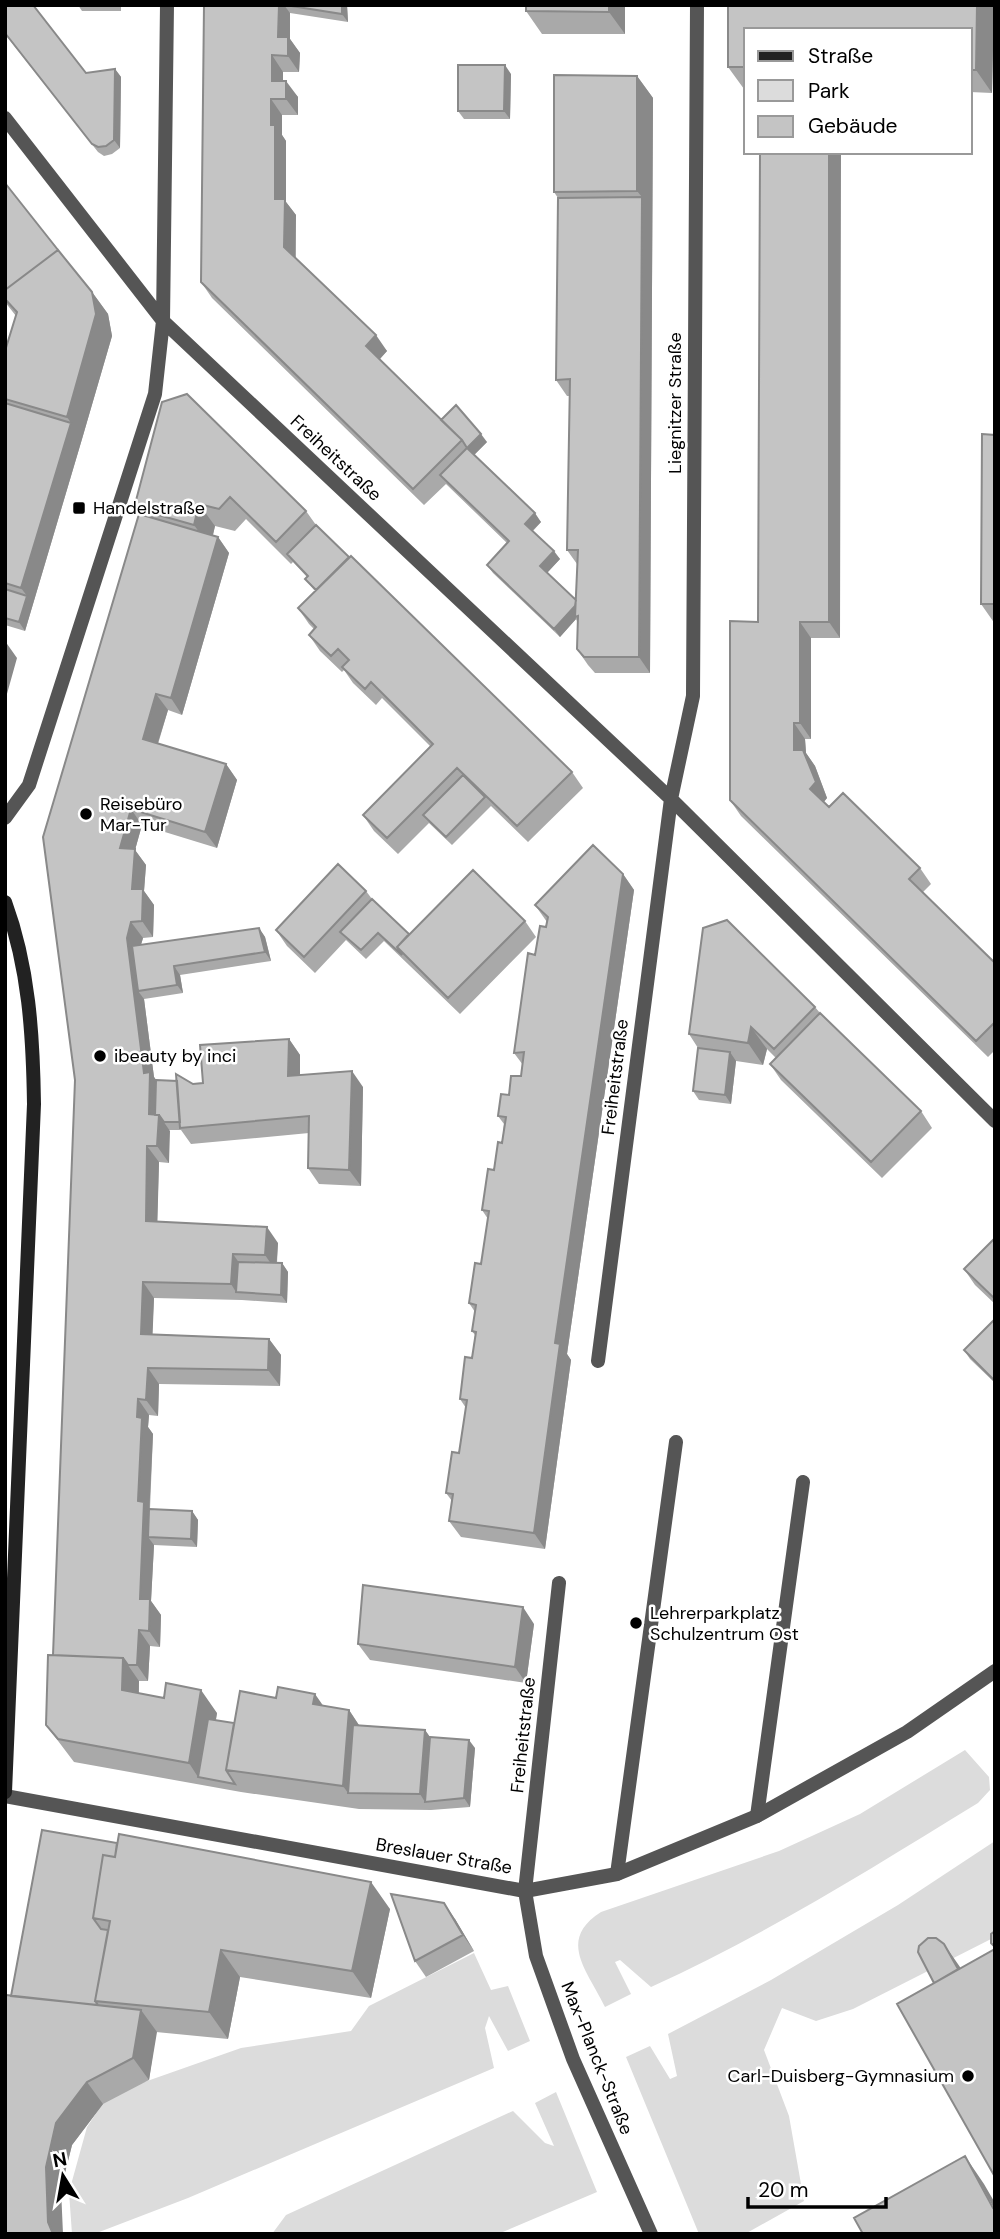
<svg xmlns="http://www.w3.org/2000/svg" width="1000" height="2239" font-family="'DM Sans',sans-serif">
  <style>
    .green { fill: #dcdcdc }
    .lines { fill: none; stroke-linecap: round; stroke-linejoin: round }
    .lane { stroke: #555; stroke-width: 14 }
    .street { stroke: #555; stroke-width: 14 }
    .secondary { stroke: #222; stroke-width: 14 }
    .wall { fill: #a9a9a9 }
    .shaded-wall { fill: #898989 }
    .building { fill: #c4c4c4; stroke: #898989; stroke-width: 2 }
    .poi-dot { fill: #000; stroke: #fff; stroke-width: 2.5 }
    .labels { text-anchor: middle; stroke-width: 5; stroke-linejoin: round; paint-order: stroke }
    .street-label { font-size: 18px; fill: #000; stroke: #fff }
    .poi-label { font-size: 18px; fill: #000; stroke: #fff; text-anchor: start }
  </style>
  <rect width="100%" height="100%" fill="#fff"/>
  <path class="green" d="M965,1750L989,1777L990,1790L978,1803C872,1868 764,1936 651,1987L620,1960L615,1962L631,1994L605,2007C587,1970 557,1940 601,1912L779,1851L860,1814Z
    M995,1841V1937L853,2009L816,2021L782,2008L764,2050L789,2116L804,2201L745,2234H699L626,2057L650,2046L670,2079L677,2076L668,2034L771,1980L898,1905Z
    M474,1953L491,1990L508,1986L530,2041L508,2051L489,2016L485,2028L494,2068L188,2198L94,2234H72L69,2192L87,2127L103,2103L133,2086L241,2048L351,2031L369,2006Z
    M556,2092L597,2192L498,2234H272L286,2215L513,2111L545,2143L554,2146L535,2103Z"/>
  <g class="lines">
    <path class="lane" d="M757,1816L803,1482
      M617,1874L676,1442"/>
    <path class="street" d="M5,118L163,321L671,799L995,1121
      M5,818L29,785L155,394L163,321L167,5
      M598,1361L671,799L693,696L697,5
      M559,1583L525,1891L536,1956L573,2059L651,2234
      M5,1796L525,1891L617,1874L757,1816L907,1732L995,1671"/>
    <path class="secondary" d="M5,902C29,967 33,1035 34,1104L5,1792"/>
  </g>
  <path class="wall" d="M5,5L86,73L115,69L121,77L120,148L112,154L104,156L98,152L5,34Z
    M78,5H121V11H82Z
    M204,5H347L348,22L290,13V39L300,53L299,72H283V81L298,97V115H282V135L286,141V202L296,215V258L387,351L380,359L441,420L487,442L474,455L541,522L533,531L560,559L547,573L576,600L577,564L567,550L570,396H567L556,380L558,198L554,192L637,76L653,98L650,673H595L588,665L577,649V621L576,619L560,637L493,573L487,565L507,543L446,484L424,505L212,298L201,282Z
    M526,5H625V34H542L526,11Z
    M728,5H994L992,93L970,92V30H746V89H744L728,67Z
    M511,74L510,119H464L458,111Z
    M760,152L840,638H811V739H805L806,753L815,766L827,798L824,802L829,807L920,868L931,884L922,893L995,963V1050L988,1057L741,816L730,800L758,622Z
    M5,183L92,292L108,314L112,336L82,439L25,631L5,625V351L16,316L5,302Z
    M162,402L306,511L316,525L572,772L583,788L528,842L491,806L452,845L429,823L398,854L374,831L363,815L431,747L382,698L376,705L353,683L344,670L342,672L320,651L309,635L314,629L309,624L298,608L315,591L305,579L307,577L293,562L291,564L246,519L235,531L215,526L213,535L218,537L229,553L182,715L168,710L158,744L226,764L237,780L217,848L142,825L135,850L146,865L144,891L154,905L153,937L143,938L141,945L259,928L265,937L271,961L180,975L183,993L144,999L154,1077L156,1080L193,1084L203,1083L289,1039L300,1055V1075L363,1087L361,1186L319,1184L308,1168L309,1133L191,1144L181,1130H169V1163L159,1162L157,1222L278,1243L277,1263H282L288,1272L287,1303L242,1300L154,1298L152,1334L269,1339L281,1355L280,1386L159,1384L158,1416L149,1415L148,1427L153,1434L150,1509L192,1511L198,1520L197,1547L154,1545L151,1601L161,1615L160,1647L150,1646L148,1681H139V1693L217,1713L216,1720L234,1723L323,1706L349,1710L359,1725L425,1730L430,1737L475,1748L470,1807L431,1810L359,1809L241,1792L74,1762L46,1725L53,1655L139,514L134,508Z
    M995,435V624L981,604Z
    M623,874L634,890L567,1354L571,1360L545,1549L461,1537L449,1521L452,1501L446,1493L459,1453L466,1408L460,1399L472,1358L475,1335L472,1331L475,1312L469,1303L481,1264L488,1219L482,1210L502,1143L504,1124L498,1116L509,1095L521,1076L523,1065L514,1053L547,922L535,905Z
    M366,891L372,899L409,934L525,921L536,937L460,1014L384,941L366,959L346,940L315,973L287,946L276,930Z
    M815,1007L820,1013L921,1111L932,1128L882,1178L781,1080L770,1064L776,1058L767,1049L763,1065L736,1061L731,1104L699,1100L693,1091L698,1048L689,1034Z
    M995,1238V1304L975,1285L964,1269Z
    M995,1319V1383L970,1359L964,1350Z
    M534,1624L526,1683L370,1660L358,1644Z
    M42,1830L390,1909L371,1998L240,1977L228,2039L156,2032L149,2080L103,2104L72,2145L61,2189L11,1996Z
    M455,1919L474,1951L426,1977L415,1961Z"/>
  <path class="shaded-wall" d="M279,5H284L290,13V39L300,53L299,72L288,56L278,37Z
    M342,5H347L348,22L342,14Z
    M609,5H625V34L609,12Z
    M977,5H994L992,93L976,70Z
    M272,55L283,72V97L272,81Z
    M505,65L511,74L510,119L504,111Z
    M115,69L121,77L120,148L114,140Z
    M637,76L653,98L650,673L639,657L642,197L637,191Z
    M286,81L298,97V115L286,99Z
    M271,99L282,115V135L286,141V202L296,215L295,263L284,247L275,199L271,125Z
    M829,152H841L840,638L829,622Z
    M92,292L108,314L112,336L82,439L25,631L19,622L27,596L21,588L71,423L67,417Z
    M376,335L387,351L377,362L366,346Z
    M481,434L487,442L473,456L467,448Z
    M199,504L215,526L210,547L194,525Z
    M535,513L541,522L531,532L525,524Z
    M218,537L229,553L182,715L171,698Z
    M554,551L560,559L546,574L540,566Z
    M578,603V616L575,617L576,619L560,637L554,629Z
    M800,622L811,638V739L800,723Z
    M5,641L17,658L5,701Z
    M156,694L168,710L154,755L143,739Z
    M794,723L805,739L806,753L815,766L827,798L821,805L810,789L794,750Z
    M226,764L237,780L217,848L205,832Z
    M131,809L142,825L135,850L146,865L144,891L154,905L153,937L142,921L120,848Z
    M623,874L634,890L567,1354L571,1360L545,1549L534,1533L555,1343Z
    M131,922L143,938L138,954V991L144,999L154,1077L162,1088L161,1118L170,1131L169,1163L157,1146L149,1114L127,938Z
    M259,928L265,937L271,961L265,952Z
    M174,966L180,975L183,993L177,985Z
    M751,1027L767,1049L763,1065L748,1043Z
    M289,1039L300,1055V1092L288,1076Z
    M730,1052L736,1061L731,1104L725,1095Z
    M352,1071L363,1087L361,1186L349,1170Z
    M147,1146L159,1162L157,1237L146,1221Z
    M267,1227L278,1243L276,1271L265,1255Z
    M233,1254L244,1270L236,1292L231,1284Z
    M282,1263L288,1272L287,1303L281,1295Z
    M143,1282L154,1298L152,1350L141,1334Z
    M269,1339L281,1355L280,1386L268,1370Z
    M148,1368L159,1384L158,1416L146,1400Z
    M138,1399L149,1415L148,1427L153,1434L148,1537L154,1545L151,1601L161,1615L160,1647L149,1631L140,1599L137,1417Z
    M192,1511L198,1520L197,1547L191,1539Z
    M523,1607L534,1624L526,1683L515,1667Z
    M139,1630L150,1646L148,1681L137,1665Z
    M123,1658L139,1681L138,1712L122,1690Z
    M201,1690L217,1713L205,1778L198,1777L189,1763Z
    M315,1694L331,1717L313,1704Z
    M349,1710L364,1733L348,1793L343,1786Z
    M425,1730L436,1746L425,1802L420,1794Z
    M469,1740L475,1748L470,1807L464,1798Z
    M371,1882L390,1909L371,1998L352,1971Z
    M444,1903L455,1919L474,1951L463,1935Z
    M944,1944L960,1967L977,1997L961,1975Z
    M221,1950L240,1977L228,2039L209,2012Z
    M141,2010L157,2032L149,2080L133,2058Z
    M87,2082L103,2104L72,2145L61,2189L63,2234H53L48,2222L46,2167L56,2123Z
    M965,2156L984,2184L995,2203V2210Z"/>
  <path class="building" d="M5,5H33L86,73L115,69L114,140L106,146L98,147L92,144L5,33Z
    M204,5H279L278,37H288V56L272,55V81H286V99H271V125H275V199H285L284,247L376,335L366,346L462,440L413,489L201,282Z
    M285,5H342V14Z
    M526,5H609V12L526,11Z
    M728,5H977L976,70H970V30H746V67H728Z
    M458,65H505L504,111H458Z
    M554,75L637,76V191L554,192Z
    M760,152H829V622H800V723H794V750H803L816,782L810,789L829,807L843,793L920,868L909,879L995,963V1022L976,1041L730,800V621L758,622Z
    M5,183L58,250L5,290Z
    M642,197L639,657H584L577,649L578,616L575,617L578,550H567L570,379L556,380L558,198Z
    M58,250L92,292L96,314L67,417L5,399V351L17,312L5,299V290Z
    M187,394L306,511L276,542L230,497L219,509L199,504L194,525L134,508L162,402Z
    M5,403L71,423L21,588L5,583Z
    M456,405L481,434L467,448L462,440L441,420Z
    M982,434L995,435V604H981Z
    M467,448L535,513L525,524L554,551L540,566L576,600L575,606L554,629L487,565L509,541L440,475Z
    M139,514L218,537L171,698L156,694L143,739L226,764L205,832L131,809L120,848L135,849L132,889H143L142,921L131,922L127,938L144,1073L150,1072L149,1114L159,1115L157,1146H147L146,1221L267,1227L265,1255L233,1254L231,1284L143,1282L141,1334L269,1339L268,1370L148,1368L146,1400L138,1399L137,1417L142,1418L138,1501L144,1502L140,1599H150L149,1631L139,1630L137,1665H128L123,1658L53,1655L75,1080L43,837Z
    M316,525L349,557L316,590L305,579L308,576L287,554Z
    M351,556L572,772L517,826L457,768L387,838L363,815L433,744L371,682L365,689L342,667L349,660L338,649L331,656L309,635L316,627L298,608Z
    M5,589L27,596L19,622L5,618Z
    M463,775L485,797L446,837L423,815Z
    M593,845L623,874L555,1343L560,1344L534,1533L449,1521L453,1494L446,1493L452,1452L459,1453L467,1400L460,1399L465,1357L472,1358L476,1332L472,1331L476,1305L469,1303L475,1263L481,1264L489,1211L482,1210L488,1169L494,1170L498,1142L502,1143L506,1117L498,1116L501,1094L509,1095L511,1076H521L524,1052L514,1053L528,953L535,955L540,926L546,927L548,917L535,905Z
    M338,864L366,891L304,957L276,930Z
    M473,870L525,921L448,998L397,947Z
    M372,899L409,934L397,947L402,955L378,933L361,950L340,932Z
    M727,920L815,1007L774,1049L751,1027L748,1043L689,1034L703,928Z
    M259,928L265,952L174,966L177,985L138,991L132,946Z
    M820,1013L921,1111L871,1162L770,1064Z
    M289,1039L288,1076L352,1071L349,1170L308,1168L309,1116L180,1128L176,1074L193,1084L203,1083L200,1045Z
    M698,1048L730,1052L725,1095L693,1091Z
    M156,1080L177,1081L180,1122H164L159,1115H155Z
    M995,1238V1299L964,1269Z
    M238,1262L282,1263L281,1295L236,1292Z
    M995,1319V1379L994,1380L964,1350Z
    M149,1509L192,1511L191,1539L148,1537Z
    M363,1585L523,1607L515,1667L358,1644Z
    M48,1655L123,1658L122,1690L164,1698L166,1683L201,1690L189,1763L58,1739L46,1725Z
    M278,1687L315,1694L313,1704L349,1710L343,1786L226,1770L240,1691L276,1698Z
    M208,1719L234,1723L226,1770L235,1784L198,1777Z
    M353,1725L425,1730L420,1794L348,1793Z
    M430,1737L469,1740L464,1798L425,1802Z
    M42,1830L117,1843L115,1857L103,1855L93,1918L101,1929L108,1930L95,2001L98,2005L11,1996Z
    M119,1834L371,1882L352,1971L221,1950L209,2012L95,2001L110,1921L93,1918L103,1855L115,1857Z
    M391,1894L444,1903L463,1935L415,1961Z
    M995,1931V1947L991,1943V1934Z
    M928,1938H936L944,1944L958,1969L934,1983L918,1952L919,1946Z
    M995,1949V2177L897,2004Z
    M6,1995L141,2010L133,2058L87,2082L56,2123L46,2167L48,2222L53,2234H5Z
    M965,2156L993,2208L995,2207V2234H863L854,2218Z"/>
  <g class="poi-dot">
    <rect x="72" y="501" width="14" height="14" rx="3.5"/>
    <circle cx="86" cy="814" r="7"/>
    <circle cx="100" cy="1056" r="7"/>
    <circle cx="636" cy="1623" r="7"/>
    <circle cx="968" cy="2076" r="7"/>
  </g>
  <g class="labels">
    <g class="street-label">
      <text transform="translate(675 403) rotate(-90)" y="6">Liegnitzer Straße</text>
      <text transform="translate(336 458) rotate(43)" y="6">Freiheitstraße</text>
      <text transform="translate(615 1077) rotate(-83)" y="6">Freiheitstraße</text>
      <text transform="translate(523 1735) rotate(-84)" y="6">Freiheitstraße</text>
      <text transform="translate(444 1856) rotate(10)" y="6">Breslauer Straße</text>
      <text transform="translate(597 2058) rotate(68)" y="6">Max-Planck-Straße</text>
    </g>
    <g class="poi-label">
      <text x="93" y="514">Handelstraße</text>
      <text x="100" y="810">Reisebüro<tspan x="100" dy="21">Mar-Tur</tspan></text>
      <text x="114" y="1062">ibeauty by inci</text>
      <text x="650" y="1619">Lehrerparkplatz<tspan x="650" dy="21">Schulzentrum Ost</tspan></text>
      <text x="954" y="2082" text-anchor="end">Carl-Duisberg-Gymnasium</text>
    </g>
  </g>
  <rect width="1000" height="2239" fill="none" stroke="#000000" stroke-width="14"/>
  <rect x="744" y="28" width="228" height="126" fill="#ffffff" stroke="#999999" stroke-width="2"/>
  <rect x="758" y="51" width="35" height="10" fill="#222222" stroke="#999999" stroke-width="2"/>
  <text x="808" y="63" font-size="21" fill="#000000">Straße</text>
  <rect x="758" y="80" width="35" height="21" fill="#dcdcdc" stroke="#999999" stroke-width="2"/>
  <text x="808" y="98" font-size="21" fill="#000000">Park</text>
  <rect x="758" y="116" width="35" height="21" fill="#c4c4c4" stroke="#999999" stroke-width="2"/>
  <text x="808" y="133" font-size="21" fill="#000000">Gebäude</text>
  <g transform="translate(63 2176) rotate(349)" stroke="#ffffff" stroke-width="5" paint-order="stroke">
  <path d="M0-5L12 26L0 18L-12 26Z" fill="#000000"/>
  <text y="-10" font-size="19" font-weight="bold" text-anchor="middle" fill="#000000">N</text>
  </g>
  <path d="M748 2197v10h138v-10" fill="none" stroke="#000000" stroke-width="3.5"/>
  <text x="758" y="2197" font-size="21" fill="#000000" stroke="#ffffff" stroke-width="5" paint-order="stroke">20 m</text>
</svg>
